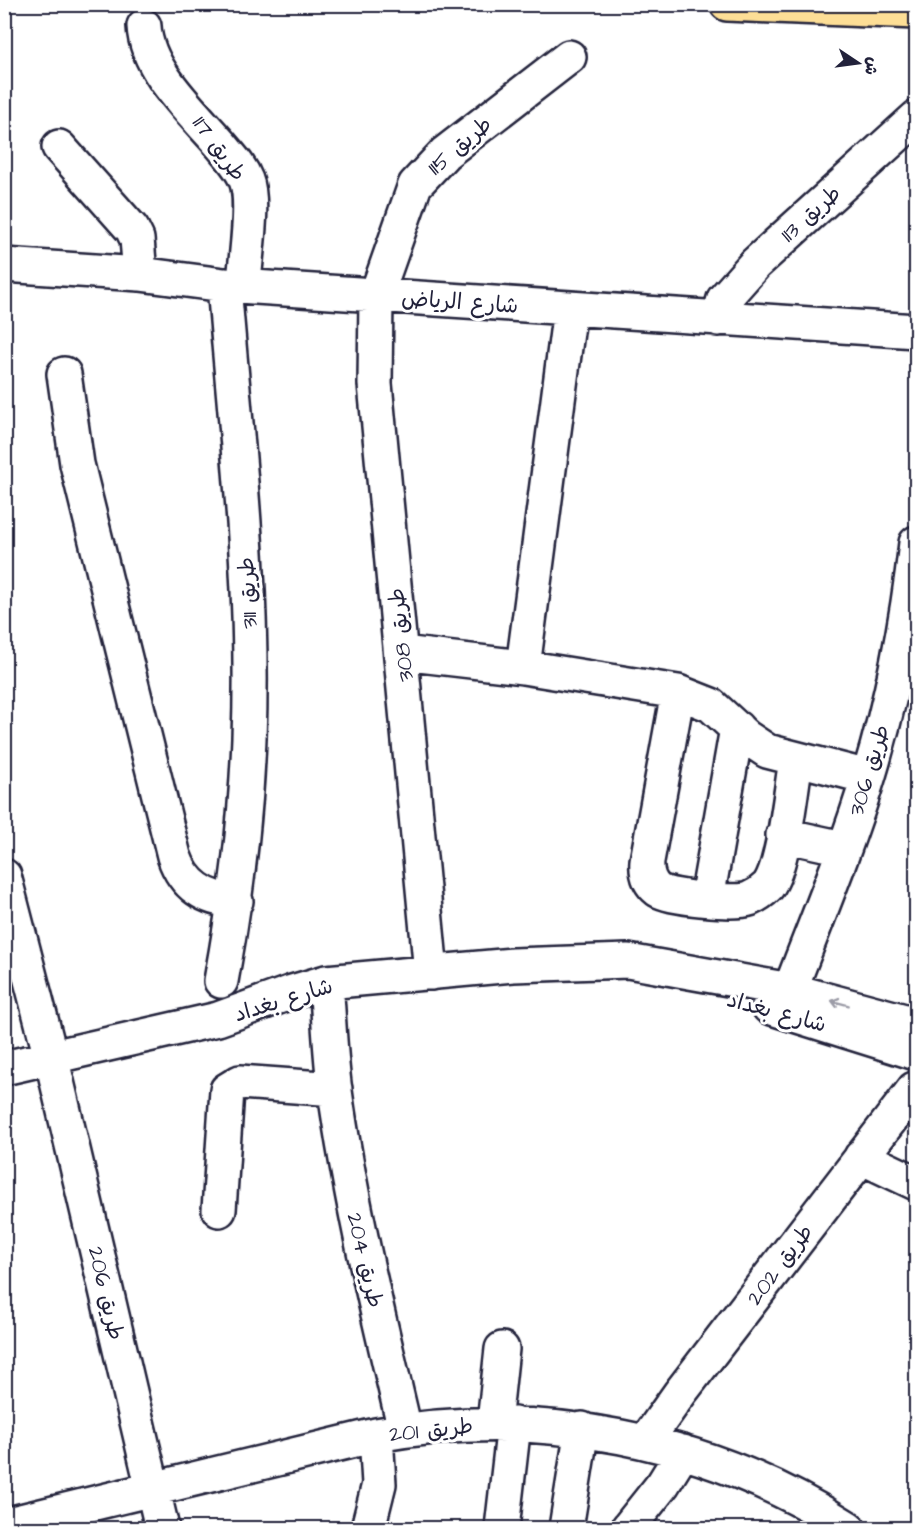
<svg xmlns="http://www.w3.org/2000/svg" width="921" height="1533" font-family="'Architects Daughter','Playpen Sans Arabic',sans-serif">
  <style>
    .lines { fill: none; stroke-linecap: round; stroke-linejoin: round }
    .minor-casing { stroke: #22223b; stroke-width: 38 }
    .major-casing { stroke: #22223b; stroke-width: 38 }
    .minor { stroke: #fff; stroke-width: 33 }
    .major { stroke: #fdde96; stroke-width: 33 }
    .oneway { stroke: #9c9ca7 }
    .labels { text-anchor: middle; stroke-width: 6; stroke-linejoin: round; paint-order: stroke }
    .street-label { font-size: 22px; fill: #22223b; stroke: #fff }
  </style>
  <rect width="100%" height="100%" fill="#fff"/>
  <filter id="ink" filterUnits="userSpaceOnUse"><feTurbulence type="fractalNoise" baseFrequency=".0167" numOctaves="2"/><feDisplacementMap in="SourceGraphic" scale="12" xChannelSelector="R" yChannelSelector="G"/><feConvolveMatrix kernelMatrix="1 2 1 2 8 2 1 2 1" color-interpolation-filters="sRGB"/></filter>
  <g filter="url(#ink)">
    <g class="lines">
      <defs>
        <path id="minor" d="M144,26C146,71 194,113 222,146C231,157 241,167 246,180C255,202 245,259 244,285
          M59,147L132,229L137,239L140,274
          M4,265L140,274L224,285L916,331
          M718,319L724,299L755,264L916,118
          M64,374L77,464L174,856C184,885 205,900 236,901
          M402,653L523,667L678,692L711,705L746,737L767,751L868,777
          M523,667L570,309
          M678,692L647,861C646,873 649,883 658,890C671,898 735,904 749,899C756,896 763,891 768,886C784,865 791,788 796,760
          M783,835L843,848
          M4,876L55,1073L162,1528
          M707,899L737,728
          M431,973L375,384L376,296L415,185L445,153L569,57
          M221,981C236,900 246,820 249,738C255,587 236,435 224,285
          M326,982C329,1019 330,1056 335,1091C351,1206 379,1318 405,1430
          M790,990C817,919 847,848 869,775C892,699 907,622 916,543
          M769,1007L916,1053
          M4,1068L218,1019L292,992L326,982L513,965L628,961L790,990L916,1024
          M861,1157L916,1183
          M219,1210L227,1090L240,1082L335,1089
          M494,1423L502,1349
          M646,1441L680,1393L914,1089
          M4,1525L376,1435C540,1406 707,1438 848,1528
          M368,1528L379,1484L376,1435
          M502,1528L514,1424
          M566,1528L582,1429
          M628,1528L663,1484L683,1452"/>
        <path id="major" d="M727,4L916,12"/>
      </defs>
      <use href="#minor" class="minor-casing"/>
      <use href="#major" class="major-casing"/>
      <use href="#minor" class="minor"/>
      <use href="#major" class="major"/>
    </g>
    <defs><path id="oneway-shaft" d="M-6 0H5M1.5-3L5.5 0L1.5 3" fill="none" stroke-width="1.6" stroke-linecap="round" stroke-linejoin="round" transform="scale(1.5)"/></defs>
    <use class="oneway" href="#oneway-shaft" transform="translate(840 1003) rotate(-165)"/>
  </g>
  <g class="labels">
    <g class="street-label">
      <text transform="translate(459 145) rotate(-41)" y="8">طريق 115</text>
      <text transform="translate(220 148) rotate(54)" y="8">طريق 117</text>
      <text transform="translate(810 213) rotate(-42)" y="8">طريق 113</text>
      <text transform="translate(460 301) rotate(4)" y="8">شارع الرياض</text>
      <text transform="translate(247 593) rotate(-93)" y="8">طريق 311</text>
      <text transform="translate(400 635) rotate(-96)" y="8">طريق 308</text>
      <text transform="translate(868 770) rotate(-73)" y="8">طريق 306</text>
      <text transform="translate(283 999) rotate(-17)" y="8">شارع بغداد</text>
      <text transform="translate(777 1011) rotate(15)" y="8">شارع بغداد</text>
      <text transform="translate(366 1260) rotate(77)" y="8">طريق 204</text>
      <text transform="translate(779 1264) rotate(-53)" y="8">طريق 202</text>
      <text transform="translate(107 1293) rotate(77)" y="8">طريق 206</text>
      <text transform="translate(431 1429) rotate(-6)" y="8">طريق 201</text>
    </g>
  </g>
  <rect width="921" height="1533" fill="none" stroke="#fff" stroke-width="24"/>
  <rect x="12" y="12" width="897" height="1509" fill="none" stroke="#22223b" stroke-width="2" filter="url(#ink)"/>
  <g transform="translate(858 63) rotate(103)" stroke="#ffffff" stroke-width="4.5" paint-order="stroke">
  <path d="M0-4.5L10 22L0 15L-10 22Z" fill="#22223b"/>
  <text y="-9" font-size="16" font-weight="bold" text-anchor="middle" fill="#22223b">ش</text>
  </g>
</svg>
